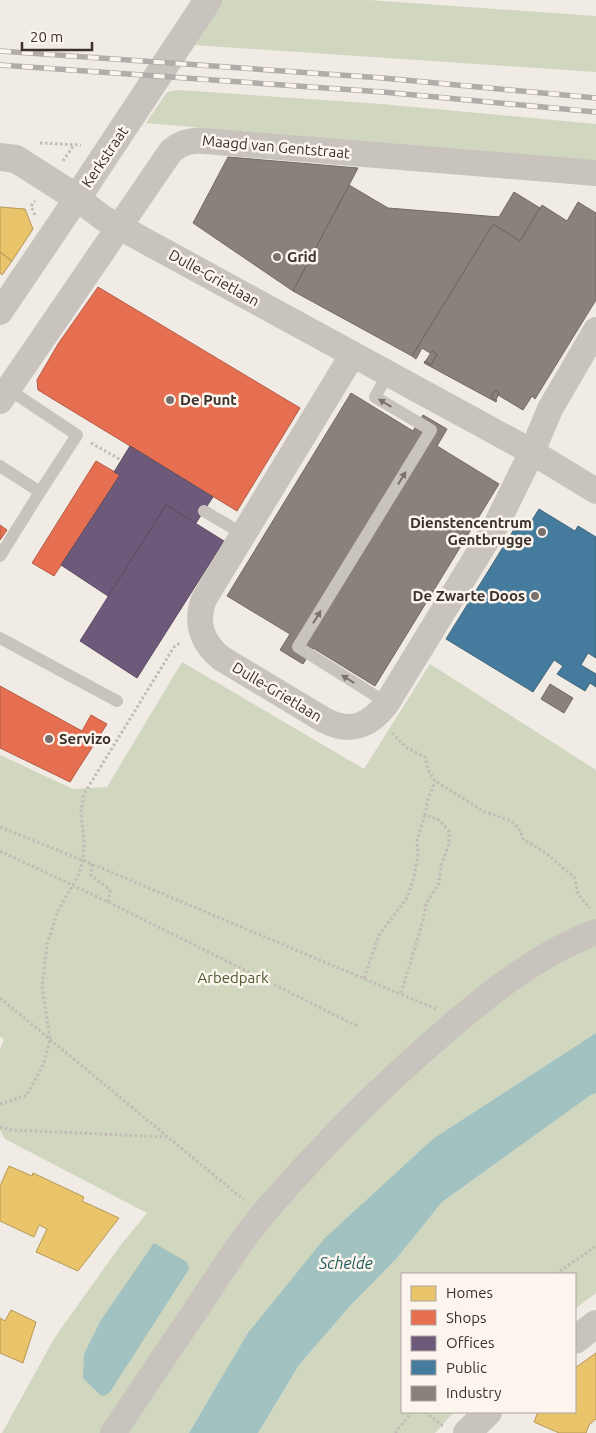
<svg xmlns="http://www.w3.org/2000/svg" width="596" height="1433" font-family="Ubuntu,sans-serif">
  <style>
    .green { fill: #d1d6bf }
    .water { fill: #a1c2c1 }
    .homes { fill: #e9c46a; stroke: #b59857 }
    .shops { fill: #e76f51; stroke: #b35c46 }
    .offices { fill: #6d597a; stroke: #5e4d62 }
    .public { fill: #457b9d; stroke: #42647b }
    .industry { fill: #8a817c; stroke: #726964 }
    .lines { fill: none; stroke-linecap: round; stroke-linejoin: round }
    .path { stroke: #c2bbb6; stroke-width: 3; stroke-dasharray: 2.5 2.5; stroke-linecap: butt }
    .service { stroke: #c9c3be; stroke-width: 12 }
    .minor { stroke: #c9c3be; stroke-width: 26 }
    .tertiary { stroke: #c9c3be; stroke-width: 28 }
    .rail-casing { stroke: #b1aca8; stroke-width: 5.5 }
    .rail { stroke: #fbf5ee; stroke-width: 4; stroke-dasharray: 11; stroke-linecap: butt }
    .oneway { fill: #7b726d }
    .poi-dot { fill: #7a716c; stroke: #fbf5ee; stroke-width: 2 }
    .labels { text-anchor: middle; stroke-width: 5; stroke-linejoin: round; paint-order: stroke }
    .street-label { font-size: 15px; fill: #3b302b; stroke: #fbf5ee }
    .poi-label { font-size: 15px; font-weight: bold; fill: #3b302b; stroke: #fbf5ee; text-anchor: start }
    .park-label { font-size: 15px; fill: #4a5a2e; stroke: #fbf5ee }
    .water-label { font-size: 16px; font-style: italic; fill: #1f5a5e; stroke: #fbf5ee }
  </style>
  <rect width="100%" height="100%" fill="#f0ebe5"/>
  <path class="green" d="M222,0H369L596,16V72L194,45Z
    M179,90L382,104L596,124V163L146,123L167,92Z
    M182,662L364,769L430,664L596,770V1033L434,1138L247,1334L189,1433H2L55,1337L120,1246L147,1213L5,1139L0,1130V1049L4,1039L0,1037V755L73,789L107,787Z
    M596,1093V1293L575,1309V1274H402V1412H454L435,1433H258L299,1365L350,1306L397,1258L442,1202L591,1095Z"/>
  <path class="water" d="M596,1033V1093L591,1095L442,1202L397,1258L350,1306L299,1365L258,1433H189L247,1334L325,1238L434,1138Z
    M154,1243L187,1262L189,1269L110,1392L104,1396L100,1395L83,1378L84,1354L101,1320Z"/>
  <path class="homes" d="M0,207L25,209L33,229L12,261L0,252Z
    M0,252L12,261L2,275L0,273Z
    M9,1166L32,1176L33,1173L84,1197L82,1201L119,1218L78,1271L36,1252L47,1229L39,1225L34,1237L0,1221V1186Z
    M11,1310L36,1322L23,1363L0,1353V1318L5,1321Z
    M596,1353V1419L589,1425L586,1433H559L534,1422L538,1412H575V1368Z"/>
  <path class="shops" d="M98,287L300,408L237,511L38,390L37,380L58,344Z
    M96,461L120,475L54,576L32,563Z
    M0,525L7,530L0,540Z
    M0,686L82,731L91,715L107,724L70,782L0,748Z"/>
  <path class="offices" d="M130,446L213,497L196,523L166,505L108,596L61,565L120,475L114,472Z
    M166,505L224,541L137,678L80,641Z"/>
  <path class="public" d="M539,509L575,531L578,526L596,537V658L588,653L581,665L596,674V687L590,683L585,691L557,674L563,666L554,660L533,692L446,639L518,523L527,528Z"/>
  <path class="industry" d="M228,157L358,168L293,291L193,223Z
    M349,185L388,208L499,217L514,192L540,208L520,241L493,224L412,356L293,291Z
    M578,202L596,213V300L535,399L532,396L523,410L498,395L499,393L495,390L491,397L497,401L496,402L424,363L425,361L431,365L437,354L432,351L430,353L422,348L416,359L412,356L493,224L520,241L542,205L567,221Z
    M432,351L437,354L431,365L425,362Z
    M495,390L499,393L496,400L491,397Z
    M351,393L413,431L423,415L447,429L437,446L499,484L375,686L313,648L303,664L280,650L290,634L227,596Z
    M550,684L573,698L564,713L541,699Z"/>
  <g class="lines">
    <path class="path" d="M40,143L81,145
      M63,161L74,145
      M35,215L31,206L35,201
      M91,443L121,460
      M392,733L407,748L425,757L428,770L435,781L483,811L511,821L519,828L523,839L547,854L574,877L578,894L590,908
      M0,827L92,864L436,1009
      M0,851L108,902L357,1026
      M92,864L91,875L110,890L108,902
      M364,978L379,935L407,898L414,877L418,856L417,840L425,815
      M401,993L423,921L426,904L439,883L441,866L449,844V831L439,820L425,815L428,799L435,781
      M0,998L244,1200
      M0,1104L27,1095L44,1063L50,1039L42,986L47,944L58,911L78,876L83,860L84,843L81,811L84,794L174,647L180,643
      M0,1127L13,1130L168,1137
      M556,1274L596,1246
      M425,1412L443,1426
      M395,1433L412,1412"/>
    <path class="service" d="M0,466L40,492L77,435L8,389
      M204,511L243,534
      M0,556L40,492
      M0,638L117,701
      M387,703L298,647L431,430L375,397L388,374"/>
    <path class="minor" d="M0,312L77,198L103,218L532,452L596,491
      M353,354L204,599C195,622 202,643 221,658L324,720C350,734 370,726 387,703L496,525L532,452L550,409L596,330
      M0,401L171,151C182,142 191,140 205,141L596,173
      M113,1433C142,1389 172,1345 202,1301C221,1271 241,1241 263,1214C318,1150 378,1089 442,1034C488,994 539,953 596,932"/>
    <path class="tertiary" d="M0,157L16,159L77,198L208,0
      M575,1340L596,1324
      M467,1433L488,1412"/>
    <defs>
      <path id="rail" d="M0,51L383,78L596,98
        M0,65L383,92L596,112"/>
    </defs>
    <use href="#rail" class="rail-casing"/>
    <use href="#rail" class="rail"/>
  </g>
  <defs><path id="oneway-solid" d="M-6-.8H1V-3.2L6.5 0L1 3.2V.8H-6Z" transform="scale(1.25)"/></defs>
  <g class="oneway">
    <use href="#oneway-solid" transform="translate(385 403) rotate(-149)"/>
    <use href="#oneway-solid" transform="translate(402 478) rotate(-58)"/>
    <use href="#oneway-solid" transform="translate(317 617) rotate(-58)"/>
    <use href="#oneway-solid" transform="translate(348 679) rotate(-148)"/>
  </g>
  <g class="poi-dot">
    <circle cx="277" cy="257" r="5"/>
    <circle cx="170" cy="400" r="5"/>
    <circle cx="542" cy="532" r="5"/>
    <circle cx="535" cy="596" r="5"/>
    <circle cx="49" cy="739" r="5"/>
  </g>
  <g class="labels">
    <g class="street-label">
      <text transform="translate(276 147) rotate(5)" y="5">Maagd van Gentstraat</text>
      <text transform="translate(105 157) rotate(-56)" y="5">Kerkstraat</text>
      <text transform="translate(214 278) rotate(29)" y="5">Dulle-Grietlaan</text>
      <text transform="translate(277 692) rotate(31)" y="5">Dulle-Grietlaan</text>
    </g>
    <g class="poi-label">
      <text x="287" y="262">Grid</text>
      <text x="180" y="405">De Punt</text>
      <text x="532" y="528" text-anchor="end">Dienstencentrum<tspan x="532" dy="17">Gentbrugge</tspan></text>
      <text x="525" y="601" text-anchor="end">De Zwarte Doos</text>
      <text x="59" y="744">Servizo</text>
    </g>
    <g class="park-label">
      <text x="233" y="983">Arbedpark</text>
    </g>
    <g class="water-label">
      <text x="346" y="1269">Schelde</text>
    </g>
  </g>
  <rect x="401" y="1273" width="175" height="140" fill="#fbf5ee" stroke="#aea6a0"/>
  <rect x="411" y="1286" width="25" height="15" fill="#e9c46a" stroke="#aea6a0"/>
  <text x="446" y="1298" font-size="15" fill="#3b302b">Homes</text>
  <rect x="411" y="1310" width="25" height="15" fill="#e76f51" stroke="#aea6a0"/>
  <text x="446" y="1323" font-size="15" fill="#3b302b">Shops</text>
  <rect x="411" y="1336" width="25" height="15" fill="#6d597a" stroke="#aea6a0"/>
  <text x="446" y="1348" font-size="15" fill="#3b302b">Offices</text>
  <rect x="411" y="1360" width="25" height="15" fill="#457b9d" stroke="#aea6a0"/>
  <text x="446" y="1373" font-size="15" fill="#3b302b">Public</text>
  <rect x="411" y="1386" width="25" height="15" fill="#8a817c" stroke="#aea6a0"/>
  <text x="446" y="1398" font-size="15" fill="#3b302b">Industry</text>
  <path d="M22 42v8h70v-8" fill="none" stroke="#3b302b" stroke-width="2.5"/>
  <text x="30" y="42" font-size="15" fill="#3b302b" stroke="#fbf5ee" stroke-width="4" paint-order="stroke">20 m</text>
</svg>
